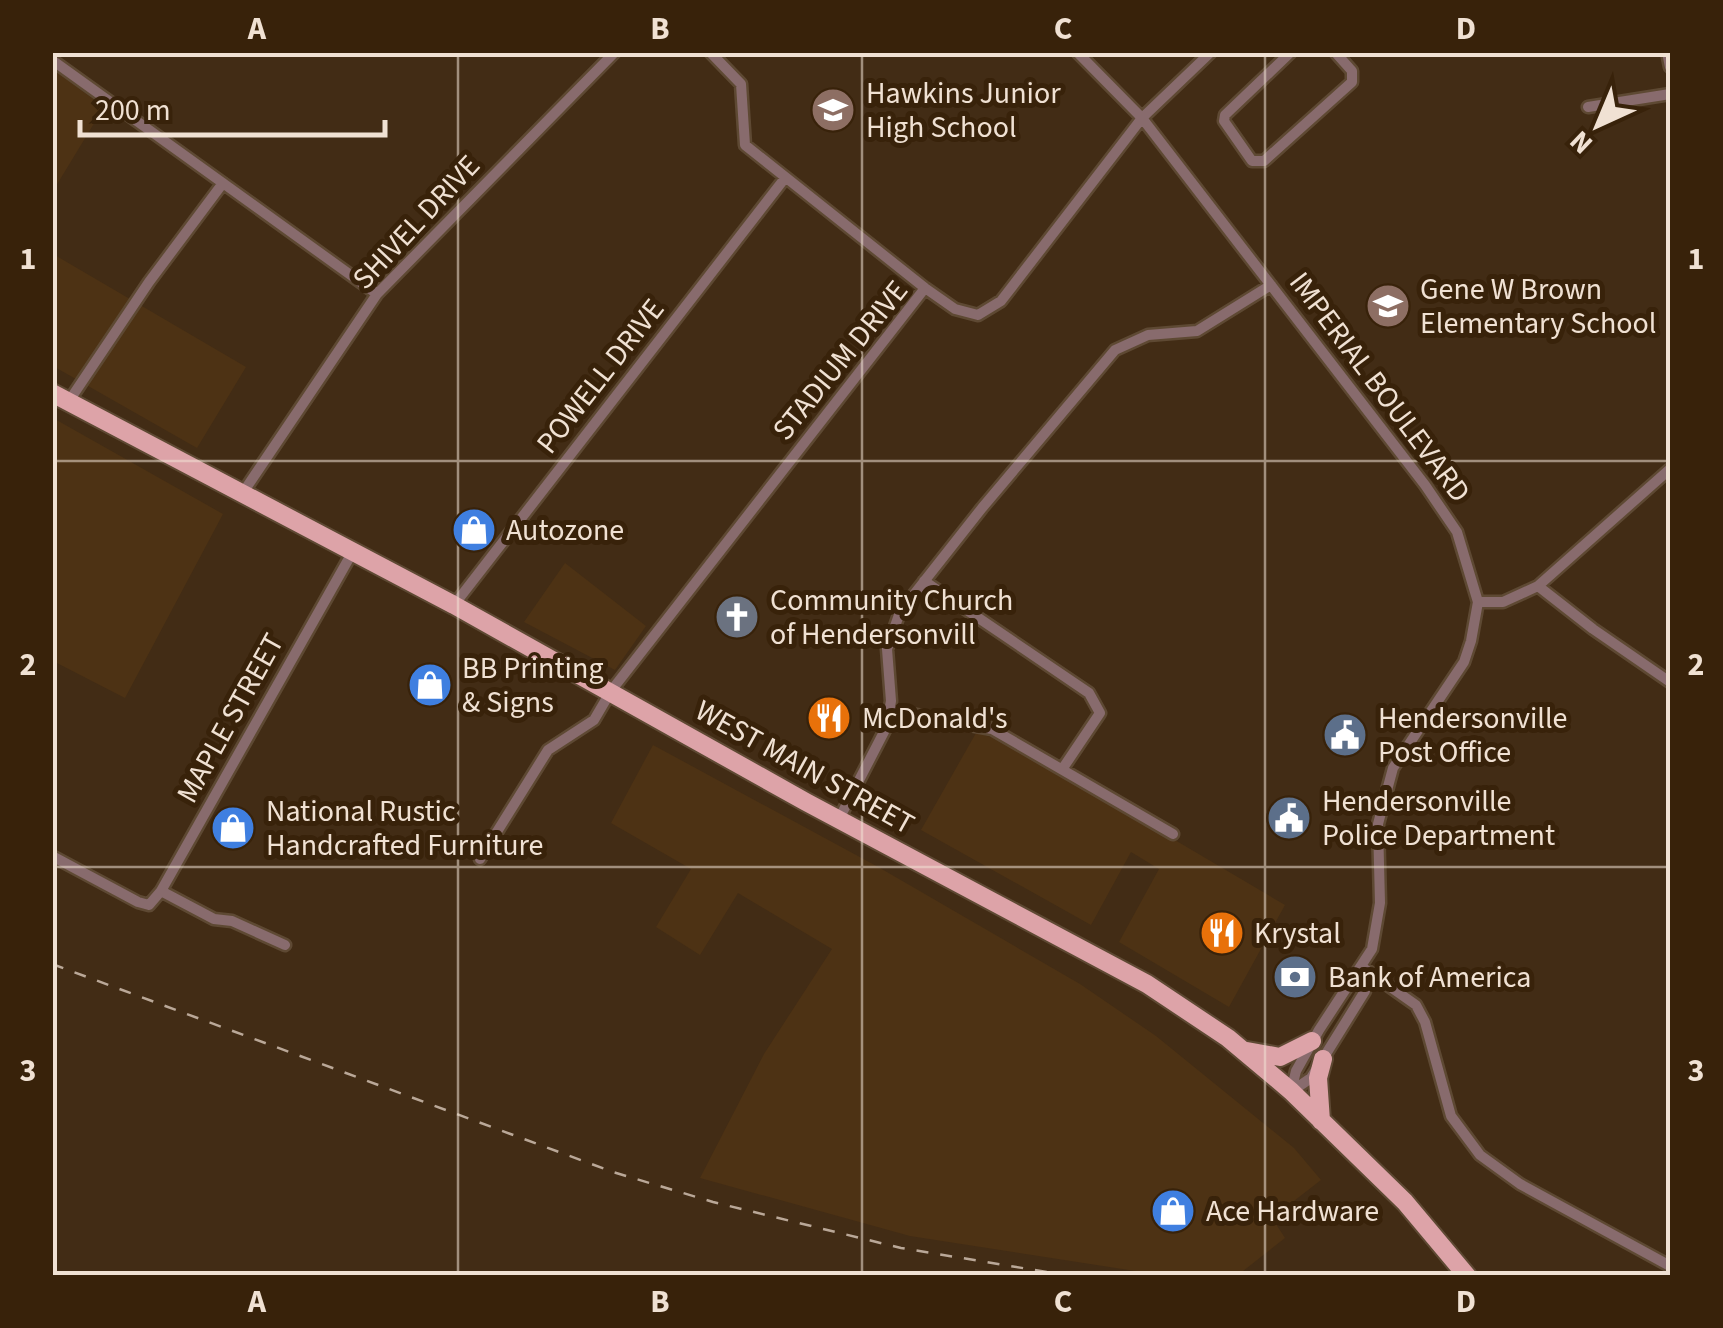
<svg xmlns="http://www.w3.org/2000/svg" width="1723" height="1328" font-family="'Source Sans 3',sans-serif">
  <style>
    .built { fill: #4d3214 }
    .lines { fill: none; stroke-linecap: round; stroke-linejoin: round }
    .minor-casing { stroke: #5e4933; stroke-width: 15 }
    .primary-casing { stroke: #5e4933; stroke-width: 22 }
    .minor { stroke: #886b6d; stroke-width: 10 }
    .primary { stroke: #dda3a8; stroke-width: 18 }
    .rail { stroke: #baa898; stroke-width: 2.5; stroke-dasharray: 12 12; stroke-linecap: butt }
    .grid { fill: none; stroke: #f0e1d3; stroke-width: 2.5; stroke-opacity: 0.55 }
    .labels { text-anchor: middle; stroke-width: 10; stroke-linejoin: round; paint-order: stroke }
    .poi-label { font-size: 30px; fill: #f0e1d3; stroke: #38220a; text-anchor: start }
    .street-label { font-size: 30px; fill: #f0e1d3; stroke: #38220a }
    .neatline { fill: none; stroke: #f0e1d3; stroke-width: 4 }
    .grid-label { font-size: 32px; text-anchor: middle; font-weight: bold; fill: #f0e1d3 }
  </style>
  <rect width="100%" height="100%" fill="#422c15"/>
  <path class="built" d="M53,69L104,107L53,191Z
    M53,254L246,367L197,448L53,366Z
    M53,418L223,514L125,698L53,661Z
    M565,563L646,626L615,670L524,622Z
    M976,733L998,739L1051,767L1285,905L1229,1007L1119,942L1159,869L1131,852L1091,925L921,830Z
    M653,745L880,868L1080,984L1156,1036L1294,1148L1321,1180L1272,1218L1285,1238L1238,1275H1161L910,1236L700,1178L764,1054L832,949L738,893L700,955L656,927L691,869L611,823Z"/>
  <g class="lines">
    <defs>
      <path id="minor" d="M710,52L741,84L745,145L925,288L955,309L978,315L1001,301L1142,118L1211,52
        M1077,52L1142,118L1425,485L1457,532L1478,602L1471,641L1464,662L1393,768L1378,824L1380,903L1372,949L1319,1030L1296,1071L1291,1091
        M1291,52L1225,115L1224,121L1252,161H1264L1352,82V71L1335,52
        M1667,52L1670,67
        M52,60L377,294
        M1588,107L1670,94
        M69,401L149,282L223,183
        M242,494L377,294L615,52
        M924,581L1089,693L1100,713L1063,768
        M1538,586L1593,629L1670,682
        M1478,602H1503L1538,586L1670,469
        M454,605L785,178
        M889,710L992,729L1173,834
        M839,819L886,728L891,701L887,649L900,612L982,508L1115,350L1148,335L1197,331L1271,285
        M52,856L138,902L149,905L161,891L352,553
        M480,859L548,750L594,720L611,691L925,288
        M161,891L214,919L232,921L285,945
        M1362,967L1416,1005L1425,1022L1451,1116L1480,1155L1520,1184L1670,1266
        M1292,1091L1311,1078L1365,991L1362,967"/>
      <path id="primary" d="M52,393L454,605L806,802L1147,984L1228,1038L1291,1091L1405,1202L1467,1276
        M1247,1051L1280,1057L1312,1041
        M1321,1121L1318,1078L1323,1059"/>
    </defs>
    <use href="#minor" class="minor-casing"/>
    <use href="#primary" class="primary-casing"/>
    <use href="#minor" class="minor"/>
    <use href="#primary" class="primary"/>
    <path class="rail" d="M52,964L613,1172L713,1202L901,1248L1071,1276"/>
  </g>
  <path class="grid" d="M458,52V1276M862,52V1276M1265,52V1276M52,461H1670M52,867H1670"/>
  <defs>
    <symbol id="school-disc" viewBox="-11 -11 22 22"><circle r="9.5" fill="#8d6e63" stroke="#38220a"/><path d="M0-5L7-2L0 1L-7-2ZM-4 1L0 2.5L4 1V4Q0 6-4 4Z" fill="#fff"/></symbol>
    <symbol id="shop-disc" viewBox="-11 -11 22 22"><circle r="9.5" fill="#3f7fe0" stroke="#38220a"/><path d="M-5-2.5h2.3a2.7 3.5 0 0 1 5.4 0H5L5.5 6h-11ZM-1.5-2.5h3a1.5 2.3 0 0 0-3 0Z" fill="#fff"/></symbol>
    <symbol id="church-disc" viewBox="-11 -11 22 22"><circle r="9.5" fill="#6b7280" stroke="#38220a"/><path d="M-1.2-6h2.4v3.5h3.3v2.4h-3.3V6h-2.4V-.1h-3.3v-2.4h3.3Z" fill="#fff"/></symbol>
    <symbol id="restaurant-disc" viewBox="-11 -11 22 22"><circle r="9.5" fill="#e8710a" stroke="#38220a"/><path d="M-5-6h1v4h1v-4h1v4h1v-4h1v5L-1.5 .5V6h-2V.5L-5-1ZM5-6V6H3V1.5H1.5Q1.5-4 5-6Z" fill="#fff"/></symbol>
    <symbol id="civic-disc" viewBox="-11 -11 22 22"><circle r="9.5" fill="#5c6f8a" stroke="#38220a"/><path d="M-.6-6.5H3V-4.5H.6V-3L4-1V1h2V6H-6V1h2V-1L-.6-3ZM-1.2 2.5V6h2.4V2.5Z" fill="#fff"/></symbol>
    <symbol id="bank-disc" viewBox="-11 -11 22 22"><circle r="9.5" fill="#5c6f8a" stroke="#38220a"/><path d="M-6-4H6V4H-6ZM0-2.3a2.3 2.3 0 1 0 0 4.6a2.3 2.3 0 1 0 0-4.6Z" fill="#fff"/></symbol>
  </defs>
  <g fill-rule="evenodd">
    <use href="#school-disc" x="808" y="85" width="50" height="50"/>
    <use href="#school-disc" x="1363" y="281" width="50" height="50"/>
    <use href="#shop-disc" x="449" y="505" width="50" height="50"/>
    <use href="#church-disc" x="712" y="592" width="50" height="50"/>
    <use href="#shop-disc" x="405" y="660" width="50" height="50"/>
    <use href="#restaurant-disc" x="804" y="693" width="50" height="50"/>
    <use href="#civic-disc" x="1320" y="710" width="50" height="50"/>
    <use href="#civic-disc" x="1264" y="793" width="50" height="50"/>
    <use href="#shop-disc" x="208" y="803" width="50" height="50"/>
    <use href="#restaurant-disc" x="1197" y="908" width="50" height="50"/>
    <use href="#bank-disc" x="1270" y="952" width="50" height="50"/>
    <use href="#shop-disc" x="1148" y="1186" width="50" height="50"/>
  </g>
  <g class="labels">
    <g class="poi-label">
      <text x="866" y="103">Hawkins Junior<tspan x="866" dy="34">High School</tspan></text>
      <text x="1420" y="299">Gene W Brown<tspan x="1420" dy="34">Elementary School</tspan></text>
      <text x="506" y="540">Autozone</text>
      <text x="770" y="610">Community Church<tspan x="770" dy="34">of Hendersonvill</tspan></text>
      <text x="462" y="678">BB Printing<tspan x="462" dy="34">&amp; Signs</tspan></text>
      <text x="862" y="728">McDonald's</text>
      <text x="1378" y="728">Hendersonville<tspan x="1378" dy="34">Post Office</tspan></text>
      <text x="1322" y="811">Hendersonville<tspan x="1322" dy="34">Police Department</tspan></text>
      <text x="266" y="821">National Rustic<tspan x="266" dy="34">Handcrafted Furniture</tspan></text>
      <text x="1254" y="943">Krystal</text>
      <text x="1328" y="987">Bank of America</text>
      <text x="1206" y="1221">Ace Hardware</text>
    </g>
    <g class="street-label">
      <text transform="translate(416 222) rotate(-47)" y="10">SHIVEL DRIVE</text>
      <text transform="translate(840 360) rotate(-51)" y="10">STADIUM DRIVE</text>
      <text transform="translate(600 376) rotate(-52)" y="10">POWELL DRIVE</text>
      <text transform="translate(1380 387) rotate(53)" y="10">IMPERIAL BOULEVARD</text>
      <text transform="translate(230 718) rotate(-61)" y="10">MAPLE STREET</text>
      <text transform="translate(805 767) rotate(29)" y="10">WEST MAIN STREET</text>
    </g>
  </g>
  <rect width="1723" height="1328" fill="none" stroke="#38220a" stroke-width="110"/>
  <g transform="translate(1598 125) rotate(224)" stroke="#38220a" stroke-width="8" paint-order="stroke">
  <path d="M0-8L18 38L0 25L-18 38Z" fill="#f0e1d3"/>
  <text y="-15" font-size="28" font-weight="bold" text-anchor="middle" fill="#f0e1d3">N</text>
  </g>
  <path d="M80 120v15h305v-15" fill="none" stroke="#f0e1d3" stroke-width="5"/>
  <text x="95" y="120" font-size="30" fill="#f0e1d3" stroke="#38220a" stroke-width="8" paint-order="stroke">200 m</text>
  <rect x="55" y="55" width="1613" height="1218" class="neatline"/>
  <g class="grid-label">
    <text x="257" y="39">A</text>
    <text x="660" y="39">B</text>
    <text x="1063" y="39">C</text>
    <text x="1466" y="39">D</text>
    <text x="28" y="269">1</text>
    <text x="1696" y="269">1</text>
    <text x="28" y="675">2</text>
    <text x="1696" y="675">2</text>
    <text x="28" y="1081">3</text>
    <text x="1696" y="1081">3</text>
    <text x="257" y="1312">A</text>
    <text x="660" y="1312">B</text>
    <text x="1063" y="1312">C</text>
    <text x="1466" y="1312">D</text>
  </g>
</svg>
